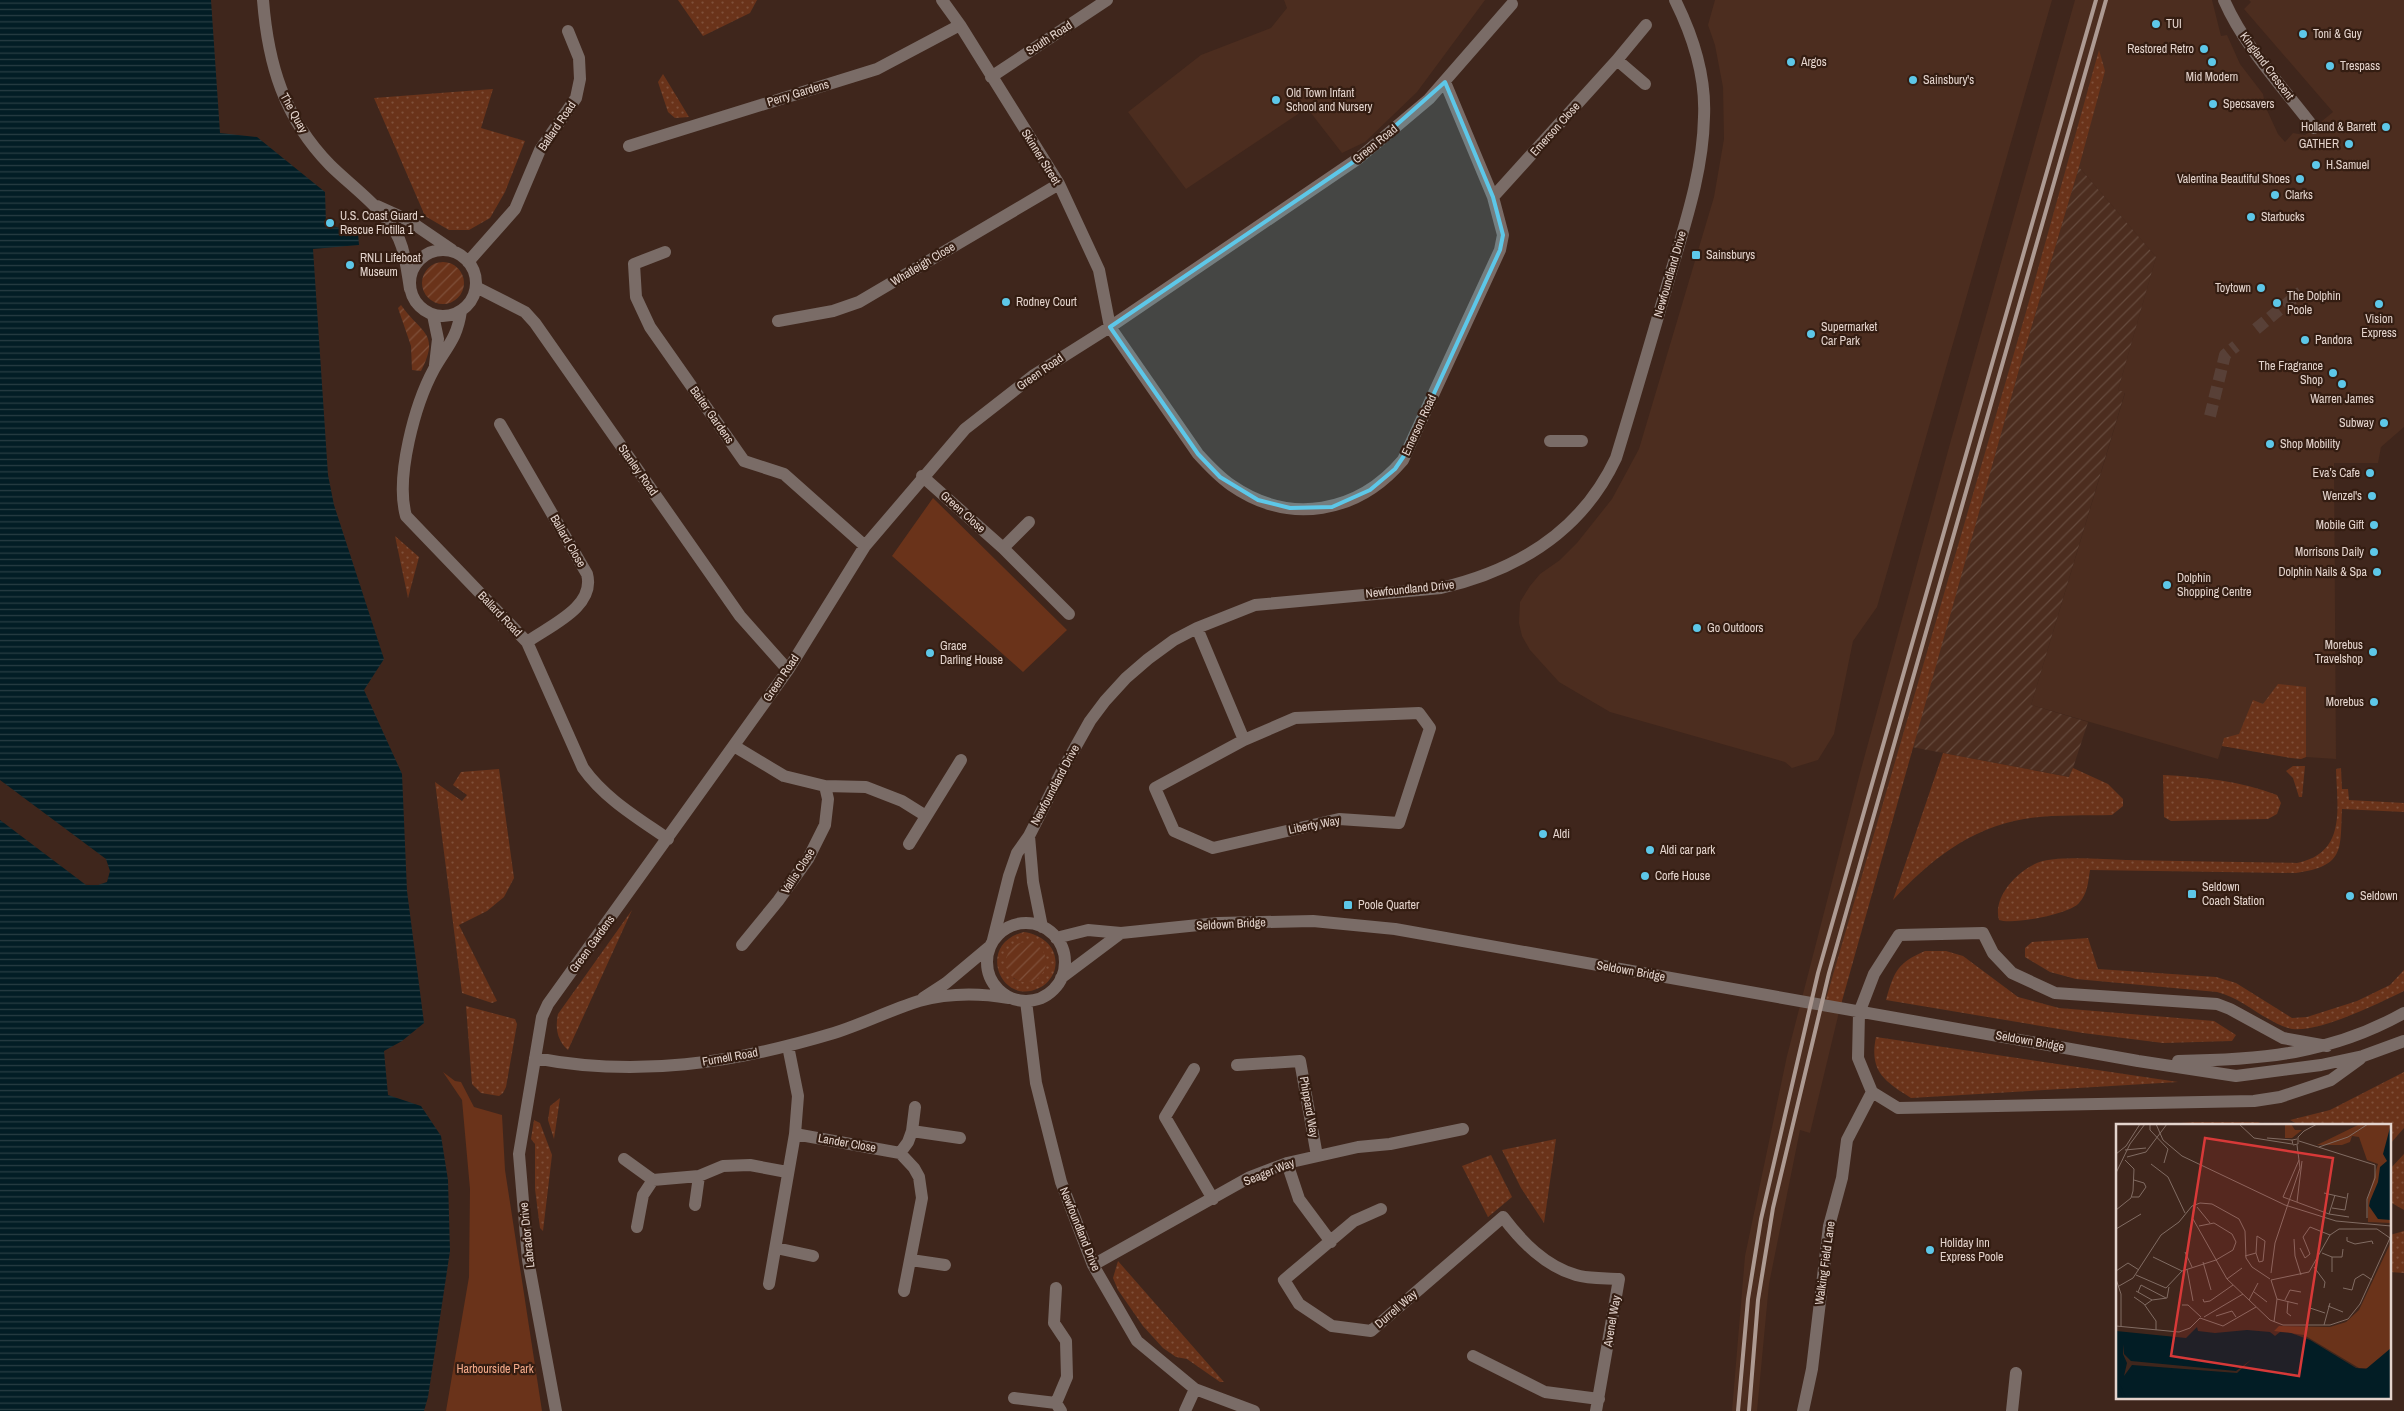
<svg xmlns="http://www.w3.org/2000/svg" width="2404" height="1411" font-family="'Archivo Narrow',sans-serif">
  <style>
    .built { fill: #4c2d1f }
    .industrial { fill: url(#industrial-furrows) }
    .grass { fill: url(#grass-dots); fill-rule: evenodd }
    .park { fill: #6a331a }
    .garden { fill: url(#garden-furrows) }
    .water { fill: url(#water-rules) }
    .pier { fill: #3f261c }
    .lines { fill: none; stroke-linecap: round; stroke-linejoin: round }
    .minor-tunnel { stroke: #584037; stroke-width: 12; stroke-dasharray: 12 6; stroke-linecap: butt }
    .minor { stroke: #7a6c67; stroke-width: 12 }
    .rail { stroke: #ad9a92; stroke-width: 4 }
    .marked { fill: #5dc7e8; fill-opacity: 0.2; stroke: #5dc7e8; stroke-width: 4; stroke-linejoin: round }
    .poi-dot { fill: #5dc7e8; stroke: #341d12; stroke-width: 2 }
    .labels { text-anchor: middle; stroke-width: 4.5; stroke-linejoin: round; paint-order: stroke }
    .poi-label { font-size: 12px; fill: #e4d4cd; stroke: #341d12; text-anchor: start }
    .street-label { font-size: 12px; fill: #e4d4cd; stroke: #341d12 }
    .park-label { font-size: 12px; fill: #f4aa8a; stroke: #341d12 }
    .inset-river { fill: none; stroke: #021d25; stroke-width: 2.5 }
    .inset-road { fill: none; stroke: #816c63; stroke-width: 1 }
    .view { fill: #d73938; fill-opacity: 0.15; stroke: #d73938; stroke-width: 2.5 }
    .inset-edge { fill: none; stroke: #e4d4cd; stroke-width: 2.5 }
  </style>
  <defs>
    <pattern id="industrial-furrows" width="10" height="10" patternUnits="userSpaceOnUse" patternTransform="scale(1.25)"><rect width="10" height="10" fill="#4c2d1f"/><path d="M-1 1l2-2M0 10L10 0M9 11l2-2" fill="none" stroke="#664b3e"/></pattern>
    <pattern id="grass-dots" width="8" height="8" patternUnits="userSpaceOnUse" patternTransform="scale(1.25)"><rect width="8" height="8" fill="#6a331a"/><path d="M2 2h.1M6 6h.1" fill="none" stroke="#7f503a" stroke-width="1.8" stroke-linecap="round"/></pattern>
    <pattern id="garden-furrows" width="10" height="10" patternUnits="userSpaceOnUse" patternTransform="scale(1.25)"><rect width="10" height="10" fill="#6a331a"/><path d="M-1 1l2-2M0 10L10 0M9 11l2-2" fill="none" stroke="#7f503a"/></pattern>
    <pattern id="water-rules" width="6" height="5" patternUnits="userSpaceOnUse" patternTransform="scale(1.25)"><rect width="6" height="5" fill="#021d25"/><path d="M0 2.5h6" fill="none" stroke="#273d43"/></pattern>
  </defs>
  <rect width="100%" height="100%" fill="#3f261c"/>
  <path class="built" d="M1284,0H1485L1417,92L1365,142L1342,153L1307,108L1186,189L1128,112L1201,55L1271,28L1287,8Z
    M1715,0H2052L1877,607L1853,641L1834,734L1818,760L1792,768L1785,762L1610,712L1559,682L1530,650L1522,636L1519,623L1520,602L1530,586L1540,574L1560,560L1577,543L1612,499L1639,449L1714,197L1724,139L1723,87L1715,45L1708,25Z
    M2075,0H2212L2221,36L2227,35L2240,64L2263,94L2266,108L2278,134L2285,142L2293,133L2305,135L2333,112L2244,9L2251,2L2249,0H2404V427L2381,447L2378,463H2334L2336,759L2306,757L2301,759L2222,746L2218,759L2031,705L2125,393L2118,390L2156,257L2079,167L2022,359L1845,987L1810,1133L1800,1130L1769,1284L1757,1411H1732L1745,1256L1787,1056L1860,773L1951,440Z"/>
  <path class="industrial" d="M2079,167L2156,257L2118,390L2125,392L2031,705L2088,722L2070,777L1912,747L2022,359Z"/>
  <path class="grass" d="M678,0H757L750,13L703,36Z
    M2099,50L2105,71L2079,167L2022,359L1840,1008L1824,1006L2026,312Z
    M663,74L689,117L675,118L668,112L658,82Z
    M493,89L481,128L525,141L505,192L490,218L469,230H449L425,216L374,98Z
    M395,536L419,557L408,598Z
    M2278,684L2306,687V757L2301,759L2291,758L2222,746L2224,738L2239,734L2253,700L2263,704Z
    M1943,753L2069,777L2073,768L2108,784L2123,799V806L2112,815C2083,816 2053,814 2024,819C1970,828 1929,861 1893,900Z
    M2293,766H2305L2302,797H2299L2293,778L2286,771Z
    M2341,768L2342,789H2348L2349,800L2404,803V812L2342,809C2340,850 2345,866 2296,873L2090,870C2088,882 2088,893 2079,903C2070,914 2013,925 1999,920C1992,896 2020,867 2043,861C2063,856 2104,859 2126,860C2183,861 2240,862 2297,863C2347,853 2337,808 2336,769Z
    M499,769L514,878L504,897L487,911L459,925L497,1001L492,1003L462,993L435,782L462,801L467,795L453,785L461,772Z
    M2163,775C2201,777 2241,781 2277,795L2281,803L2277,814L2268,819L2171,821L2164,817Z
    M632,910L568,1050C557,1040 555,1028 558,1014Z
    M1024,932C1044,935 1061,950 1054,972C1051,979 1046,985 1039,988C1001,1007 975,944 1024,932ZM1045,957C1047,977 1030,987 1013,978Z
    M2088,938L2098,969L2216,977L2236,983L2292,1018L2307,1017L2357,1001L2390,985L2404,970V991C2379,1003 2319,1033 2292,1029C2287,1028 2279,1025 2274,1022C2254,1012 2240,998 2217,992L2076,979L2050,972L2025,957V948L2032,942Z
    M1925,951H1946L1963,956L2018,997L2059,1008L2214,1021L2236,1035L2232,1041L2163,1043L2083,1033L1886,1000C1894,972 1897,963 1925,951Z
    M466,1006L515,1019L517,1024L506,1087L503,1093L499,1096L481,1093L472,1084Z
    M1876,1037L2178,1082L1911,1098C1884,1081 1869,1071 1876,1037Z
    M2404,1072V1128L2390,1144V1125H2299L2290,1120L2330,1110Z
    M560,1098L554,1139L548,1120L550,1106Z
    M534,1120L540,1123L552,1155L543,1231L540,1228L535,1189V1144L531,1139Z
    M2194,1122H2258L2265,1125H2153Z
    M1556,1139L1544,1223L1521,1188L1502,1150Z
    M2404,1154V1210L2390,1202V1169Z
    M1491,1155L1512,1197L1488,1217L1462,1166Z
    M2404,1231V1273L2390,1272V1235Z
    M1118,1261L1224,1382H1220L1187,1359L1176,1357L1163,1348L1143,1326L1118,1290L1113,1278Z"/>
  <path class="park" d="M933,498L1067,630L1023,672L892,556Z
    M443,1072L455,1081L461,1082L474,1107L502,1115L505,1170L542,1411H446L469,1277L470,1189L462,1100Z"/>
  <path class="garden" d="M422 283a21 21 0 1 1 42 0a21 21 0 1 1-42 0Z
    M401,305C420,333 441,332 421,371L412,370L411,346L398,308Z
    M1006 962a20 20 0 1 1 40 0a20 20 0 1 1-40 0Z"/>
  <path class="water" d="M0,0H211L220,133L257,137L325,192L326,224L358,233L359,245L313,249L328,475L334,505L384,659L364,690L402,774L407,891L424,1023L402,1041L384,1051L388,1095L421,1106L441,1136L448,1180L450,1251L428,1397L424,1411H0Z"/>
  <path class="pier" d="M0,780L106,859L110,871L107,882L98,885H86L0,820Z"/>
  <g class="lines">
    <path class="minor-tunnel" d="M2256,329L2301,292
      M2210,416L2225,355L2236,346"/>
    <path class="minor" d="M263,0C268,64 284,118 330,165C353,188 393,215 402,247C406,261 408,275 410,289
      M942,0L960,25L1059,184L1099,270L1110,327L1198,454C1208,465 1218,476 1231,485C1290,526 1358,513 1403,460L1500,250L1503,235L1493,197L1445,82
      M2224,0C2245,48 2283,87 2314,128
      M1617,60L1645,84
      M991,77L1107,0
      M629,146L877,69L960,25
      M1493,197L1617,60L1646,25
      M377,206L408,220L452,250
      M410 283a33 33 0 1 1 66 0a33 33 0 1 1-66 0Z
      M665,252L634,264L636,297L650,327L744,461L784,474L865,546
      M468,262L515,209L540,150L576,98L580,79L579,58L568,31
      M476,287L525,312L535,323L740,616L788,670
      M461,311C457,339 447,346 434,369C415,404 395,477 406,516L527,642L583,768C605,799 638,818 668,839
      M433,315L438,339L435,365
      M778,321L833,311L859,302L1059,184
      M500,424L587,574C596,607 549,626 527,642
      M1550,441H1582
      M922,476L1003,548L1069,614
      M1003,548L1029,522
      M1197,628L1244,740L1295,718L1419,713L1430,728L1399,823L1339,819L1213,848L1174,831L1155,788L1244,740
      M734,746L784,776L825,786L866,787L902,801L926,816
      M1029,836L1033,882L1042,927
      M909,844L961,760
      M987 962a39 39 0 1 1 78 0a39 39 0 1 1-78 0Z
      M1056,938L1088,930L1121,933L1218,923L1313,921L1395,929L2138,1061L2236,1076L2321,1065L2363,1056L2404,1041
      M993,940L1009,876L1017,853L1029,836L1062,771L1090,721L1105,701L1126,678L1148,659L1174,640L1197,628L1255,605L1441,588C1518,570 1582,531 1616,458C1635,396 1653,334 1671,272C1686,221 1703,170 1704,117C1706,76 1693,36 1675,0
      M742,945L778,901L808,859L825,825L828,799L825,786
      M1061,978L1121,933
      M923,998L946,983L989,947
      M1026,1001L1036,1083L1061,1182L1093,1265L1137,1341L1195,1389L1254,1411
      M2327,1046L2283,1038L2230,1009L2217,1004L2055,993L2012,973L1993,953L1983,933L1899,935L1874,974L1859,1013L1858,1058L1872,1092L1898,1108L2254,1101L2280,1097L2331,1080L2360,1059
      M535,1058C637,1078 734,1063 834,1033C863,1024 890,1010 919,1001C948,993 979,993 1009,998
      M2178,1061C2261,1060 2331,1054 2404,1013
      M1237,1065L1300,1061L1317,1156
      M1194,1069L1165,1117L1213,1199
      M912,1131L915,1107
      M795,1134L900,1153L914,1168L919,1177L922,1198L904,1291
      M900,1153L908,1142L912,1131L960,1138
      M624,1159L653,1180
      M1287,1163L1299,1199L1331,1242
      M695,1205L699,1176
      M1381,1209L1354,1221L1284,1280L1299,1304L1332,1326L1371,1331L1503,1217C1522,1242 1545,1266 1576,1275C1589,1279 1606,1278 1619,1279L1596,1411
      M637,1227L643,1195L653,1180L699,1176L723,1166L750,1165L787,1172
      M776,1248L813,1256
      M911,1260L945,1265
      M1093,1265L1250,1177L1287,1163L1358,1147L1390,1144L1463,1129
      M769,1284L795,1134L798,1096L788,1046
      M1473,1356L1545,1392L1599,1399
      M1014,1398L1056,1403L1061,1411
      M1056,1403L1067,1377L1066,1341L1054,1323L1056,1288
      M556,1411L528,1260L519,1154L542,1017L548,1004L788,670L865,546L965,429L1034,375L1110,327L1359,158L1429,99L1512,4
      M1185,1411L1195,1389
      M1803,1411L1812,1369L1829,1226L1842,1178L1847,1140L1872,1092
      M2012,1411L2016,1373"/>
    <path class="rail" d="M1738,1411L1748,1299L1761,1219L1818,973L2096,0
      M1749,1411L1758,1300L1773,1208L1829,973L2106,0"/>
  </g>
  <path class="marked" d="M1445,82L1493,197L1503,235L1500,250L1408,450L1395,469L1370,490L1332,507L1290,508L1258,500L1220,477L1198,454L1110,327L1359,158Z"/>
  <g class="poi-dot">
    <circle cx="2156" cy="24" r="5"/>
    <circle cx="2303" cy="34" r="5"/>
    <circle cx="2204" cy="49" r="5"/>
    <circle cx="1791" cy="62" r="5"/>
    <circle cx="2212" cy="62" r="5"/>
    <circle cx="2330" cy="66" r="5"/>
    <circle cx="1913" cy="80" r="5"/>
    <circle cx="1276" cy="100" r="5"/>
    <circle cx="2213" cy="104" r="5"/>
    <circle cx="2386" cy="127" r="5"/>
    <circle cx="2349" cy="144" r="5"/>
    <circle cx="2316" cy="165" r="5"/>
    <circle cx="2300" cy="179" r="5"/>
    <circle cx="2275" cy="195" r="5"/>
    <circle cx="2251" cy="217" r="5"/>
    <circle cx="330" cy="223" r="5"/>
    <rect x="1691" y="250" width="10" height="10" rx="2.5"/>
    <circle cx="350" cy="265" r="5"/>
    <circle cx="2261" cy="288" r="5"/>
    <circle cx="1006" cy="302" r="5"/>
    <circle cx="2277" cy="303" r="5"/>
    <circle cx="2379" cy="304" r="5"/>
    <circle cx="1811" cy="334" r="5"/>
    <circle cx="2305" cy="340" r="5"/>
    <circle cx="2333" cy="373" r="5"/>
    <circle cx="2342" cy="384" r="5"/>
    <circle cx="2384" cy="423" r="5"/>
    <circle cx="2270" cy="444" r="5"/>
    <circle cx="2370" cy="473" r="5"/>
    <circle cx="2372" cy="496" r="5"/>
    <circle cx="2374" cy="525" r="5"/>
    <circle cx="2374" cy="552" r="5"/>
    <circle cx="2377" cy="572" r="5"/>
    <circle cx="2167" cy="585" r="5"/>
    <circle cx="1697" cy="628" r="5"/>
    <circle cx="2373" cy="652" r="5"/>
    <circle cx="930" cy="653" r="5"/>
    <circle cx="2374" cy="702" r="5"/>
    <circle cx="1543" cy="834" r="5"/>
    <circle cx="1650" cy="850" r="5"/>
    <circle cx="1645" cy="876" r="5"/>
    <rect x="2187" y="889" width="10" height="10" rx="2.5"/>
    <circle cx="2350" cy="896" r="5"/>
    <rect x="1343" y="900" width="10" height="10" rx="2.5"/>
    <circle cx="1930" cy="1250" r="5"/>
  </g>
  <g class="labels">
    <g class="poi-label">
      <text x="2166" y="28">TUI</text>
      <text x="2313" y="38">Toni &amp; Guy</text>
      <text x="2194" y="53" text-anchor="end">Restored Retro</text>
      <text x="1801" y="66">Argos</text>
      <text x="2340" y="70">Trespass</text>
      <text x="2212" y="81" text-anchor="middle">Mid Modern</text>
      <text x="1923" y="84">Sainsbury's</text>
      <text x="1286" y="97">Old Town Infant<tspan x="1286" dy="14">School and Nursery</tspan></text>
      <text x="2223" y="108">Specsavers</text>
      <text x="2376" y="131" text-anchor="end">Holland &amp; Barrett</text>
      <text x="2339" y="148" text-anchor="end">GATHER</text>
      <text x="2326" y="169">H.Samuel</text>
      <text x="2290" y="183" text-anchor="end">Valentina Beautiful Shoes</text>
      <text x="2285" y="199">Clarks</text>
      <text x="340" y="220">U.S. Coast Guard -<tspan x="340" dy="14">Rescue Flotilla 1</tspan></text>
      <text x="2261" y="221">Starbucks</text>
      <text x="1706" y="259">Sainsburys</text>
      <text x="360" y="262">RNLI Lifeboat<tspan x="360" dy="14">Museum</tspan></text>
      <text x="2251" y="292" text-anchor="end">Toytown</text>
      <text x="2287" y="300">The Dolphin<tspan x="2287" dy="14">Poole</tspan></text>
      <text x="1016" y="306">Rodney Court</text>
      <text x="2379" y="323" text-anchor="middle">Vision<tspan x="2379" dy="14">Express</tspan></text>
      <text x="1821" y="331">Supermarket<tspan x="1821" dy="14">Car Park</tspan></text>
      <text x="2315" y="344">Pandora</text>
      <text x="2323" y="370" text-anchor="end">The Fragrance<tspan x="2323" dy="14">Shop</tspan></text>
      <text x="2342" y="403" text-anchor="middle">Warren James</text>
      <text x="2374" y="427" text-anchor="end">Subway</text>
      <text x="2280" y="448">Shop Mobility</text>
      <text x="2360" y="477" text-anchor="end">Eva’s Cafe</text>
      <text x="2362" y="500" text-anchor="end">Wenzel's</text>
      <text x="2364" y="529" text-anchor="end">Mobile Gift</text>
      <text x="2364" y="556" text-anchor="end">Morrisons Daily</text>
      <text x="2367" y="576" text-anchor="end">Dolphin Nails &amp; Spa</text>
      <text x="2177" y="582">Dolphin<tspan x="2177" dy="14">Shopping Centre</tspan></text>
      <text x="1707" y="632">Go Outdoors</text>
      <text x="2363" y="649" text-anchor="end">Morebus<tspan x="2363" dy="14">Travelshop</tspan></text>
      <text x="940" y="650">Grace<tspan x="940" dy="14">Darling House</tspan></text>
      <text x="2364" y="706" text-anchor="end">Morebus</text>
      <text x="1553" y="838">Aldi</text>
      <text x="1660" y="854">Aldi car park</text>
      <text x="1655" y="880">Corfe House</text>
      <text x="2202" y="891">Seldown<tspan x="2202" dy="14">Coach Station</tspan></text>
      <text x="2360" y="900">Seldown</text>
      <text x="1358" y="909">Poole Quarter</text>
      <text x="1940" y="1247">Holiday Inn<tspan x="1940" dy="14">Express Poole</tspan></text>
    </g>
    <g class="street-label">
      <text transform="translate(1049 38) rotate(-33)" y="4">South Road</text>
      <text transform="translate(2267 66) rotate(53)" y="4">Kingland Crescent</text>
      <text transform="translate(798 93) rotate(-17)" y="4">Perry Gardens</text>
      <text transform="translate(294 113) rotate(61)" y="4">The Quay</text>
      <text transform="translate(557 126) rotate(-56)" y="4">Ballard Road</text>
      <text transform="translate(1555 129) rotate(-48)" y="4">Emerson Close</text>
      <text transform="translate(1375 144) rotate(-39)" y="4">Green Road</text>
      <text transform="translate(1041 157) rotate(58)" y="4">Skinner Street</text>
      <text transform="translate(923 264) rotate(-31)" y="4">Whatleigh Close</text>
      <text transform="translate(1670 274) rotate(-74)" y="4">Newfoundland Drive</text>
      <text transform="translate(1040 372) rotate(-35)" y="4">Green Road</text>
      <text transform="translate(712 415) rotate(55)" y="4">Baiter Gardens</text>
      <text transform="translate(1419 425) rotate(-65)" y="4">Emerson Road</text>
      <text transform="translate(638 470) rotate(55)" y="4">Stanley Road</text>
      <text transform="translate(963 512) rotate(42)" y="4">Green Close</text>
      <text transform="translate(568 541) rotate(60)" y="4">Ballard Close</text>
      <text transform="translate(1410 589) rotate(-6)" y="4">Newfoundland Drive</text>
      <text transform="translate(500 614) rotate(46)" y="4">Ballard Road</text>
      <text transform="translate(781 678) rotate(-56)" y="4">Green Road</text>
      <text transform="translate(1055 785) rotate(-62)" y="4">Newfoundland Drive</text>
      <text transform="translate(1314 825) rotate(-11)" y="4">Liberty Way</text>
      <text transform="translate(798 871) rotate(-57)" y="4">Vallis Close</text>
      <text transform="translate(1231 924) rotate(-3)" y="4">Seldown Bridge</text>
      <text transform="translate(592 944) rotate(-54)" y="4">Green Gardens</text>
      <text transform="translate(1631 971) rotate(10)" y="4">Seldown Bridge</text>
      <text transform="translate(2030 1041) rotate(10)" y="4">Seldown Bridge</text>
      <text transform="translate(730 1057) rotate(-10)" y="4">Furnell Road</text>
      <text transform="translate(1309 1107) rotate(80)" y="4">Phippard Way</text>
      <text transform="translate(847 1143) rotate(10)" y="4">Lander Close</text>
      <text transform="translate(1269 1172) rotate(-22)" y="4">Seager Way</text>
      <text transform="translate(1080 1229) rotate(68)" y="4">Newfoundland Drive</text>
      <text transform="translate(527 1235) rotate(-96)" y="4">Labrador Drive</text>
      <text transform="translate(1825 1263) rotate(-82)" y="4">Walking Field Lane</text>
      <text transform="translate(1396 1309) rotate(-41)" y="4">Durrell Way</text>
      <text transform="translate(1612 1321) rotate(-80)" y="4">Avenel Way</text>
    </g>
    <g class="park-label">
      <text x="495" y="1373">Harbourside Park</text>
    </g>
  </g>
  <g transform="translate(2116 1124)">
    <rect width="275" height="275" fill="#3f261c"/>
    <path d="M169,0H175L179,6H186L176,14H169Z" fill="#6a331a"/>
    <path d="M244,0H275V99L252,98V73L262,40L251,36L243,13L236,12L234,18L226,21H201ZM275,118V224L256,244H243L188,211L158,207L163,202L214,203L230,198L243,186Z" fill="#6a331a"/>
    <path d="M275,0V96L262,95L253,82L254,77L262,58L264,43L271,37L267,30ZM81,203L82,207L99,209L131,206L154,208L159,212L164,208L175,209L194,216L240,244L250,245L275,224V275H0V207L70,214Z" fill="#021d25"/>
    <path d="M7,220L8,230L15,237L120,247L136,235L121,249L16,241L8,252L11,239L7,230Z" fill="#3f261c"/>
    <path class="inset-river" d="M0,254L9,275"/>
    <path class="inset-road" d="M34,0V6L52,25L48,39M40,0L47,16L66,32L169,81L220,97L275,102M123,0L138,14L176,20M151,14L176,16M181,15L176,16L177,21L182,20V13L188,7L201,0M183,17L259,41V54L251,75V94M203,23L232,13L252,0M9,26L30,24M0,30L10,22L24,0M11,33L30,28L51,0M183,36L167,73L213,90L233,93M35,40L52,53L69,89M0,49L14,20L29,0M208,69L230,74M16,73H23L30,63L28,59L18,56M181,78L186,37M81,83L94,99M216,84L229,86L232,69M0,86L15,74L17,67L18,45L9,36M213,90L219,71M77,95L111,155L154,196L167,201H214L232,195L244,180L274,114L261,105H223L214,111L193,148L155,156M0,105L25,90M231,113V117L239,120L256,117L257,120M178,115L179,132L185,151M184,124L189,134L194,130L187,113L194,103L214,111M69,128L76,143M206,129L216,133V148M129,132L140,129L141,112L149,117L147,137L143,138L140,129M37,133L66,147M216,133H226L227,125M87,138L95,166M198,143L209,158L208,164M71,145L77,177M0,147L12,139L23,146M155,149L159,119L184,44L181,21M20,151L50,164L66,147L100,136L117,126L120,118L116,110L98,99L83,102M0,155L5,170V202M111,155L126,144M155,156L161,175L158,198M3,162L17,154L45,111L63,98L76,82L84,79L96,80L123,95L129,107L130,134L136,143L154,155M227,164L236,166L239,155L247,150L256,156M20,167L36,176M22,168L25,161L50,174M138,168L151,178M18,173L28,180L40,197V206M87,175L88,178L94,177L117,161M161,175L182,180M133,176L142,159M169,176L174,166L185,168M172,177L171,189L175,192M29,181L36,176L51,174L53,163M66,181H72L85,193M212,182L227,188M194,184L209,189M100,192L116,187L120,193M88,193L127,170M84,194L107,202L140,183M208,201L214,179M0,202L63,208L74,204L84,194"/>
    <path class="view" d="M89,14L217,34L183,252L55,232Z"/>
    <rect width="275" height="275" class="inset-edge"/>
  </g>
</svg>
